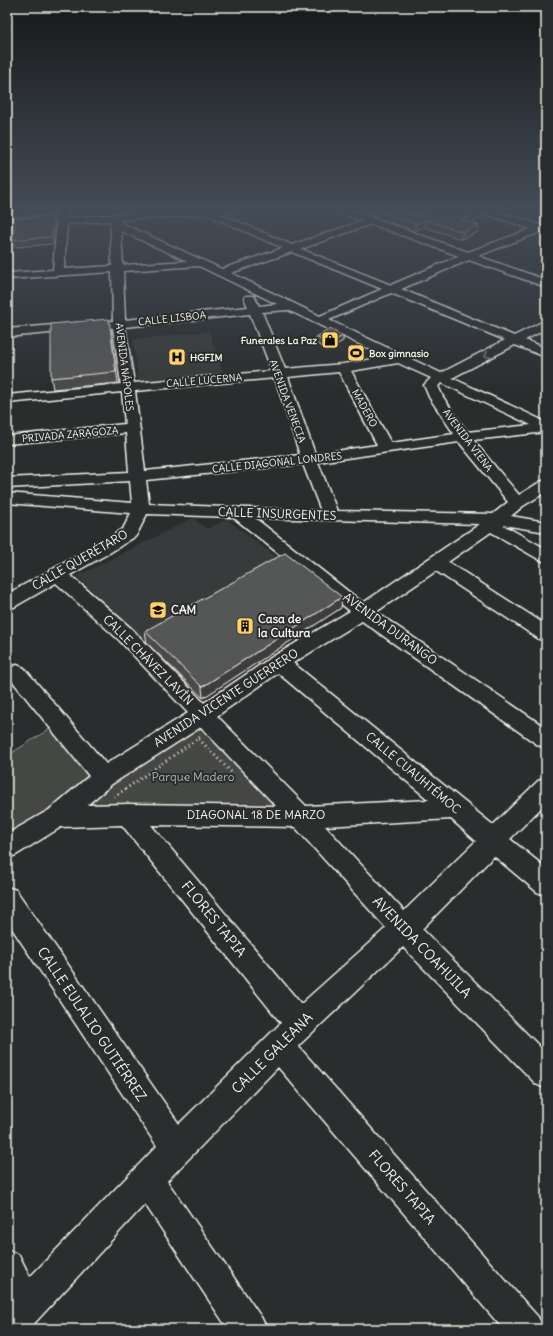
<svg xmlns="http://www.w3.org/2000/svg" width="553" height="1336" font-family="Delius,sans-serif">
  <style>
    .built { fill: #373a3a }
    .green { fill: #444645; stroke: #9c9c96 }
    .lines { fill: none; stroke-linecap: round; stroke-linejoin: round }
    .minor-casing { stroke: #f4f1e8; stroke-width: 3 }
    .major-casing { stroke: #f4f1e8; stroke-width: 3 }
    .path { stroke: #f4f1e8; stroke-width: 3; stroke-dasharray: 1 3.5; stroke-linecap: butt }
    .minor { fill: #2a2d2e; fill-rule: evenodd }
    .major { fill: #2a2d2e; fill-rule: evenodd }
    .wall { fill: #494b4a; stroke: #f4f1e8 }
    .shaded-wall { fill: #3c3d3c; stroke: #f4f1e8 }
    .building { fill: #555756; stroke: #f4f1e8 }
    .oneway { stroke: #71726f }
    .labels { text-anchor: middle; stroke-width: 4; stroke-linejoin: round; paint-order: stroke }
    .far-street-label { font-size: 10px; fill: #f4f1e8; stroke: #2a2d2e }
    .far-poi-label { font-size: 10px; font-weight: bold; fill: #f4f1e8; stroke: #2a2d2e; text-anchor: start }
    .street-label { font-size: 12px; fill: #f4f1e8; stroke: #2a2d2e }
    .poi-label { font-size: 12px; font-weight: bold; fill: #f4f1e8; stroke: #2a2d2e; text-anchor: start }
    .park-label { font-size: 12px; fill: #b6b5af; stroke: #2a2d2e }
    .near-street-label { font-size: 14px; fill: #f4f1e8; stroke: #2a2d2e }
  </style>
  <rect width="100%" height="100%" fill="#2a2d2e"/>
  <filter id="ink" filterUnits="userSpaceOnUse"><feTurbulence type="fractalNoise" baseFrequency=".025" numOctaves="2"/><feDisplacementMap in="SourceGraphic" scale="8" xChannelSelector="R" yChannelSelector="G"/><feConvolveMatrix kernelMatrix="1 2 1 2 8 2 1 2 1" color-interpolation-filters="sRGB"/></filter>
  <g filter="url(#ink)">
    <path class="built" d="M209,331L224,374L139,384L133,340Z
      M193,518L207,529L227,519L285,564L146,644L77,576Z"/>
    <path class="green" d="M197,723L298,822L67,815Z
      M51,728L96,779L7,839V756Z"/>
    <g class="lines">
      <defs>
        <path id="minor" d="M58,207H68L64,269L112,266L110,217L115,214L120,217L121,223L222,269L283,248L203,213L201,211L203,209H209L292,245L362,221L330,209L328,207H342L468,252L531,229L471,209L469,207H484L540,225L546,223V233L540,232L478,256L546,280V287L469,260L401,289L514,336L546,320V329L525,340L546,348V357L515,345L452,378L546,422V432L473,440L519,495L540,482L546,480V492L523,506L511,516L546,522V532L503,525L546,549V562L540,560L491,532L448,562L546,625V641L539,639L436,571L376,612L546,728V748L538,745L362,621L293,663L493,825L538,781L546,778V803L510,839L546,868V896L537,892L494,856L422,929L546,1053V1089L536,1084L403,947L298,1046L538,1317L544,1329H503L278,1067L167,1181L261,1317L267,1329H228L145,1204L29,1329H7V1250L19,1255L30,1277L157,1146L7,921V887L16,890L179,1124L281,1023L122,825L61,827L16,855L7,858V834L49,810L89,776L10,678L7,673L10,668L17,665L24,668L106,764L188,713L119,640L56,583L14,607L7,608V594L99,544L123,529L131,513L7,503V493L132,503L130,481L7,488V478L129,472L126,433L7,444V436L125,424L122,392L7,403V395L121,384L113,328H103L101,325L103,322L113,321L112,272L7,279V273L53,270ZM371,224L459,256L391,285L301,249ZM121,231L187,261L123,265ZM292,252L382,289L320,316L231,273ZM199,266L277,304L259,306L254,296H246L244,298L248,307L125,320L123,271ZM391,293L505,340L441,373L329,320ZM288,310L386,357L343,364L285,369L262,312ZM250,314L272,371L134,383L125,327ZM398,363L431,378L424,385L429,397L454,434L391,443L351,371ZM339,372L377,445L315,454L288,377ZM275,378L300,455L145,471L135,391ZM442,383L531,425L467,432L443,397L438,386ZM459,442L508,502L493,514L337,511L318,462ZM303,464L321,511L149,504L146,480ZM147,514L233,517L350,611L272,657L204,703L133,630L70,575L111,552L136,536ZM255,518L480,524L363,603ZM278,673L429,800L306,806L217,716ZM201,727L276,806L128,804L87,805L112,784ZM451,819L476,841L404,911L325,826ZM151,825L295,827L386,928L301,1004Z
          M7,224L10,225L12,229L7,232Z
          M77,323L81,324L83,327L81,330L7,337V329Z"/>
        <path id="major" d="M222,207H274L269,210L63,224L53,222L7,225V219L53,216L63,218Z"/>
      </defs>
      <use href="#minor" class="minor-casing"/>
      <use href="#major" class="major-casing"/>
      <path class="path" d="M199,739L232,773
        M114,797L200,737"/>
      <use href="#minor" class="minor"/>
      <use href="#major" class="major"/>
    </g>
    <path class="wall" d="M7,207H56L55,215L7,216Z
      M355,207H392L415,215L487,209L486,216L471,222L478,232L461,239L424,227L415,231L354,210Z
      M398,207H430L415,213Z
      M55,224L54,244L15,247L13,240Z
      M111,330L118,383L53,389L51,378Z
      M343,336V341L327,349L315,343L316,337Z
      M341,608L203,698L147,643L145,631Z"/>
    <path class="shaded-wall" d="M53,207H56L55,215Z
      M416,207H430L415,213Z
      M487,209L486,216L461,227L462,220Z
      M53,217L55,224L54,244L52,237Z
      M425,220L424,227L415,231L416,224Z
      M479,225L478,232L461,239L463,232Z
      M343,336V341L327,349L328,344Z
      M342,597L341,608L203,698L202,687Z"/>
    <path class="building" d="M7,207H47L7,208Z
      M367,207H392L415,215L438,207H480L487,209L462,220L479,225L463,232L425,220L416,224Z
      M53,217L52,237L13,240L16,219Z
      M109,319L116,372L51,378V324Z
      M330,329L343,336L328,344L316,337Z
      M285,553L342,597L202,687L145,631Z"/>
    <defs><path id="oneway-chevron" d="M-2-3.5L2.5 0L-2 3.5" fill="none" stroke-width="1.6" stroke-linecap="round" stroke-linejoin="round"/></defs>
    <use class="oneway" href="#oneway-chevron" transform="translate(487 355) rotate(153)"/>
  </g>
  <linearGradient id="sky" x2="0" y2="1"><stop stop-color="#171919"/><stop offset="0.53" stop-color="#444c57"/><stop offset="1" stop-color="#444c57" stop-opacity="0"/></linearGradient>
  <rect width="553" height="394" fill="url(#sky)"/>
  <defs>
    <symbol id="shop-square" viewBox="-11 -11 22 22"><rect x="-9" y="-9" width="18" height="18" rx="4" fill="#ffd166" stroke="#2a2d2e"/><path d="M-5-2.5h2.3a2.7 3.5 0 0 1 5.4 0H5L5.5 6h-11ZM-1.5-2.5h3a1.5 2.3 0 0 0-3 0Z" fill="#111"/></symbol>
    <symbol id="stadium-square" viewBox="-11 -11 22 22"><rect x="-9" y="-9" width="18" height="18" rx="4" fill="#ffd166" stroke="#2a2d2e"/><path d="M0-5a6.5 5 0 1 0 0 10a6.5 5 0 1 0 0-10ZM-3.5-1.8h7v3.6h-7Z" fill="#111"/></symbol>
    <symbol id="hospital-square" viewBox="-11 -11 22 22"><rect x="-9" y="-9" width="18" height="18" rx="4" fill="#ffd166" stroke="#2a2d2e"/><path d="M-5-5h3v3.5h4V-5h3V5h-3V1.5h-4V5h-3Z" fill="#111"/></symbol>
    <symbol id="school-square" viewBox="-11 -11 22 22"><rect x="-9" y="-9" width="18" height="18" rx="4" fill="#ffd166" stroke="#2a2d2e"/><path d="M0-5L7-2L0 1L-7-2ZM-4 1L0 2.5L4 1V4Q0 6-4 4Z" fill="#111"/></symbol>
    <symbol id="building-square" viewBox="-11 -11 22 22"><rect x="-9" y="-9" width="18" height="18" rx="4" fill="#ffd166" stroke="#2a2d2e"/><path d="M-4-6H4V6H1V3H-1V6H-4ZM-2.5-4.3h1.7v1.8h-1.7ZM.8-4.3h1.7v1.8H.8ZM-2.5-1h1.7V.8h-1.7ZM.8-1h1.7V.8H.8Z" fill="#111"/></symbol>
  </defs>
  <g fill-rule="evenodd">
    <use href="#shop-square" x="320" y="330" width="20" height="20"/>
    <use href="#stadium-square" x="346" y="343" width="20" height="20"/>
    <use href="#hospital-square" x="167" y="347" width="20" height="20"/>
    <use href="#school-square" x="148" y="600" width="20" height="20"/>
    <use href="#building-square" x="235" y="616" width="20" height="20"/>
  </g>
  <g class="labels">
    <g class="far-street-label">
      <text transform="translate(172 318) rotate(-6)" y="4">CALLE LISBOA</text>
      <text transform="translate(125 367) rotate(83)" y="4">AVENIDA NÁPOLES</text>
      <text transform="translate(204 380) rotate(-5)" y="4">CALLE LUCERNA</text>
      <text transform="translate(288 401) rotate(70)" y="4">AVENIDA VENECIA</text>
      <text transform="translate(365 408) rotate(61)" y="4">MADERO</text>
      <text transform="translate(70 434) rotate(-5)" y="4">PRIVADA ZARAGOZA</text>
      <text transform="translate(468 440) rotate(53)" y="4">AVENIDA VIENA</text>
      <text transform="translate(277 462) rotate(-6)" y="4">CALLE DIAGONAL LONDRES</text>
    </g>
    <g class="far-poi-label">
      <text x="317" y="344" text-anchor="end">Funerales La Paz</text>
      <text x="369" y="357">Box gimnasio</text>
      <text x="190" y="361">HGFIM</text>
    </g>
    <g class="street-label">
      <text transform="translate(277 514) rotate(2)" y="4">CALLE INSURGENTES</text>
      <text transform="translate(80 560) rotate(-30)" y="4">CALLE QUERÉTARO</text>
      <text transform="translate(390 629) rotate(36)" y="4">AVENIDA DURANGO</text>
      <text transform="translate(148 660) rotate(45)" y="4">CALLE CHÁVEZ LAVÍN</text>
      <text transform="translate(226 698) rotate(-33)" y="4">AVENIDA VICENTE GUERRERO</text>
      <text transform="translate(413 773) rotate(40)" y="4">CALLE CUAUHTÉMOC</text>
      <text x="256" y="819">DIAGONAL 18 DE MARZO</text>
    </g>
    <g class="poi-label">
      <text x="171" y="614">CAM</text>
      <text x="258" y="623">Casa de<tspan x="258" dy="14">la Cultura</tspan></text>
    </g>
    <g class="park-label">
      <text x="193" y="781">Parque Madero</text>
    </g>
    <g class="near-street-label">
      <text transform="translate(214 919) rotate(51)" y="5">FLORES TAPIA</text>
      <text transform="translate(422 947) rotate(46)" y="5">AVENIDA COAHUILA</text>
      <text transform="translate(92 1024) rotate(56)" y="5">CALLE EULALIO GUTIÉRREZ</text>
      <text transform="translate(272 1053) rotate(-45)" y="5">CALLE GALEANA</text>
      <text transform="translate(402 1187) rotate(49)" y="5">FLORES TAPIA</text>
    </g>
  </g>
  <rect width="553" height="1336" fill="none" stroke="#2a2d2e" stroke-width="24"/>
  <rect x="12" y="12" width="529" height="1312" fill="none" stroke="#f4f1e8" stroke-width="1.5" filter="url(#ink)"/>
</svg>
